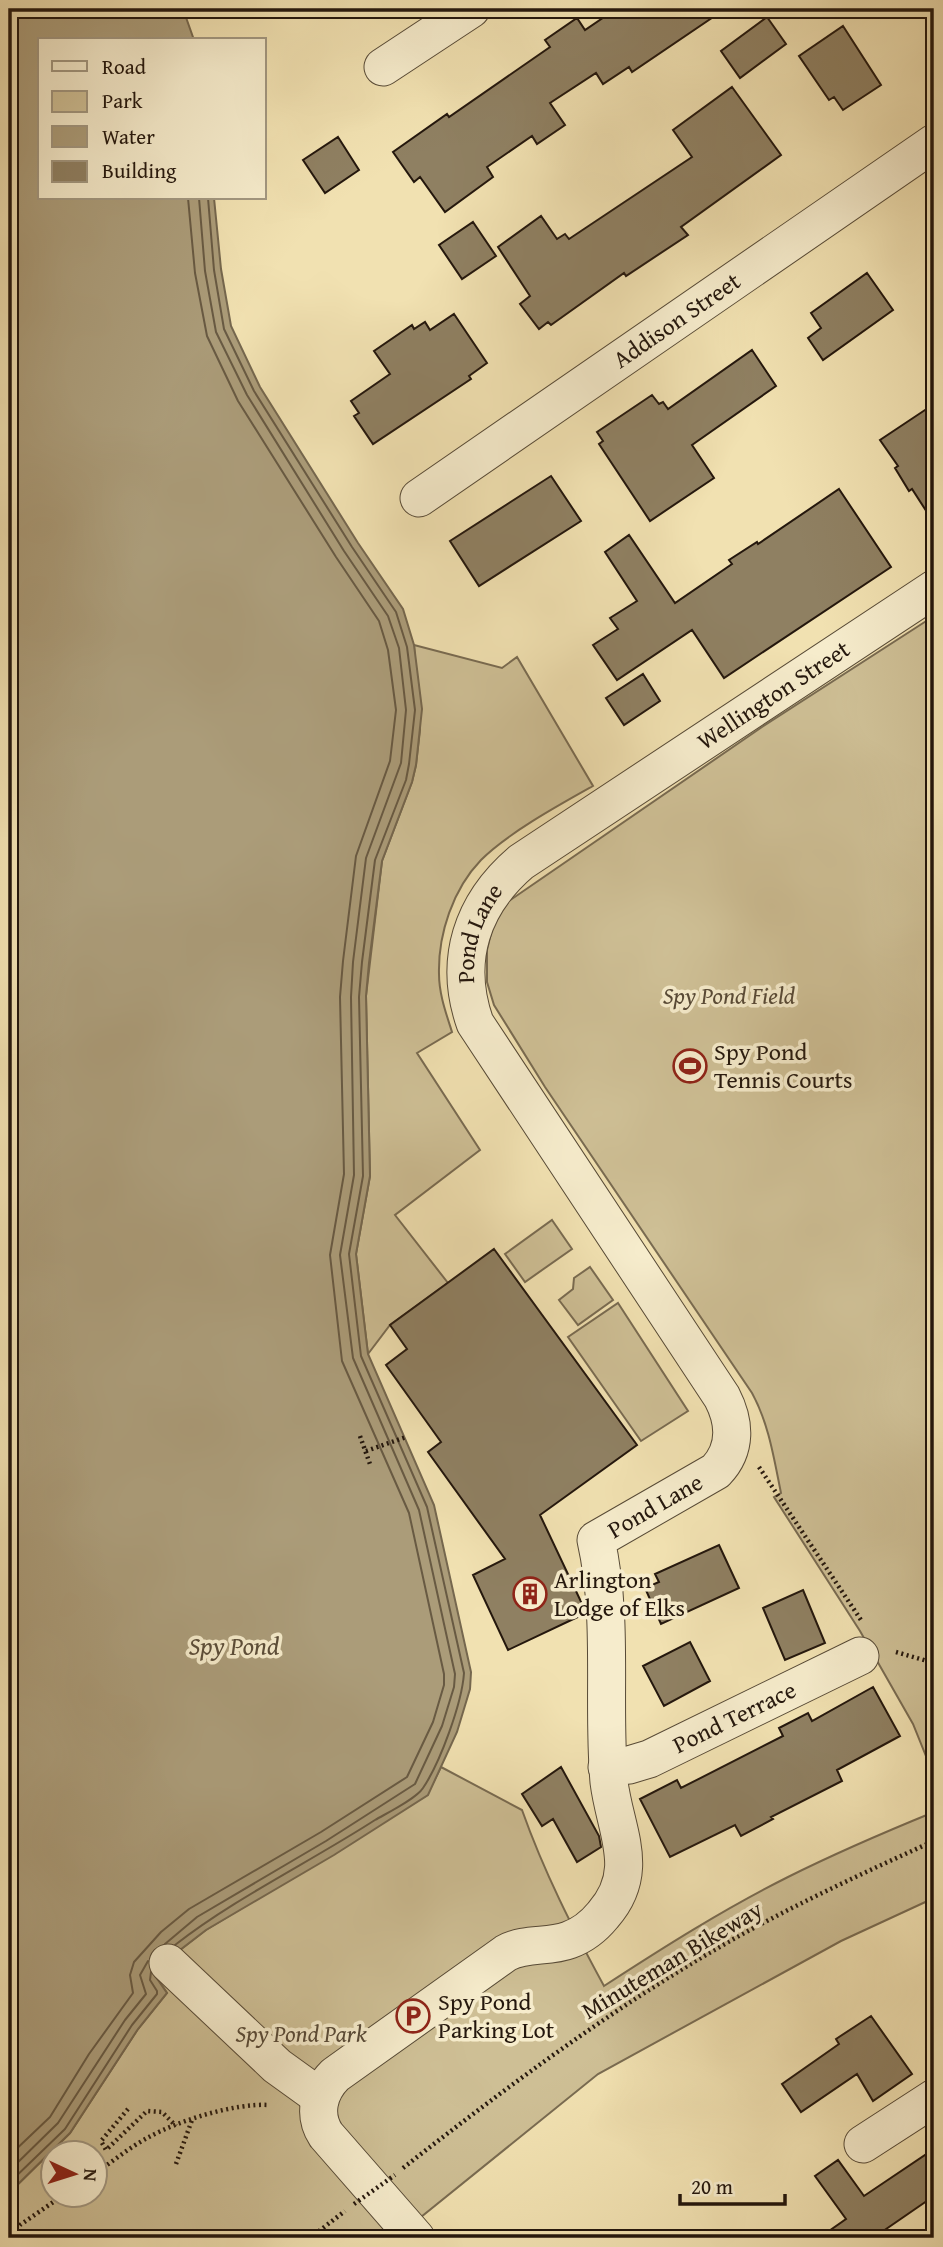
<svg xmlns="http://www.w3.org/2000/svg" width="943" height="2247" font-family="'Gentium Book Plus',serif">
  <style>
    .green { fill: #cebf95; stroke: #796b51; stroke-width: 2; fill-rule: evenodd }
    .water { fill: #ab9c79; stroke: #75674e; stroke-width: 2 }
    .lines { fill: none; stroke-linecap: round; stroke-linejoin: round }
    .shore { stroke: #685a43; stroke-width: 2 }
    .building { fill: #8f8062; stroke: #24170d; stroke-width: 2 }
    .minor-casing { stroke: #574a36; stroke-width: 39 }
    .path { stroke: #24170d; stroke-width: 4.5; stroke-dasharray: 2 3.5; stroke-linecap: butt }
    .minor { stroke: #f6eccc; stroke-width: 37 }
    .path-bridge { stroke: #24170d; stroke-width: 4.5; stroke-dasharray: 2 3.5; stroke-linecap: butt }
    .labels { text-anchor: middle; stroke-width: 7; stroke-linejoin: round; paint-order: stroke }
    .street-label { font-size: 24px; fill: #24170d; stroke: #f6eccc }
    .park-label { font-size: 24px; font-style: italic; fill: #574936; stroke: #f6eccc }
    .poi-label { font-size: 24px; fill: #24170d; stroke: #f6eccc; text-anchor: start }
    .water-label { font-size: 26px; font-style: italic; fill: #5a4c38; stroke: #f6eccc }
  </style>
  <rect width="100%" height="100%" fill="#f1e1b1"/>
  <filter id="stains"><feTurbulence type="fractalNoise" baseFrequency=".00286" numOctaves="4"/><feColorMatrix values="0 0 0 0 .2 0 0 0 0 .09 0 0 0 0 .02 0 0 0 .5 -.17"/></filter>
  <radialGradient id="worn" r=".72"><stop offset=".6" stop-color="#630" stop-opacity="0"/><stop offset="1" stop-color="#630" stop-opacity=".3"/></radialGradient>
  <path class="green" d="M934,616V1776L913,1724L860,1631L774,1497L781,1493C774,1459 769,1424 752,1393L545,1087L494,1005L487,982V950L495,917L506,903L762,727Z
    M414,645L502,668L517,657L593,786C559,805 508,833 481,860C453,889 438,934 439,974C439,994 446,1013 452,1032L417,1053L480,1150L395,1215L448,1283L390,1325L368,1354L356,1254L370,1176L366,996L382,861L412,782L416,765L420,730Z
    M552,1220L572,1249L525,1282L505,1254Z
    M590,1267L613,1300L578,1325L559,1300L573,1289L574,1278Z
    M618,1303L688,1411L641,1441L568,1337Z
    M441,1767L522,1810C544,1872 573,1929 604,1986C664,1947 724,1909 788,1877C836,1853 885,1832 934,1812V1898L841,1941L598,2074L395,2238H9V2193L70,2133L138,2029L167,1993L156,1977L180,1950L206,1930L427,1795ZM52,2152H94V2194H52Z"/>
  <path class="water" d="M9,9H183L194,40H40V198H214L221,269L231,326L260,387L358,543L403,609L414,645L422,709L416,765L412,782L382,861L369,963L366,996L370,1176L356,1254L368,1354L434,1505L471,1672L470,1689L457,1732L428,1795L334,1855L206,1930L180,1950L156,1977L167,1993L138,2029L70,2133L9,2193Z"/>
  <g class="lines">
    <path class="shore" d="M165,1944L197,1917L326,1841L415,1784L442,1726L454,1687L455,1674L419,1510L353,1358L340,1255L354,1175L351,997L353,962L366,858L401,763L406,710L399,648L388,616L344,551L247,395L216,332L205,271L199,198
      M175,1945C235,1898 310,1862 375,1820C387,1813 416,1799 423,1788C440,1763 462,1703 464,1673L427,1507L361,1356L349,1254L363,1176L359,997L362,962L375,860L406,780L409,764L415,710L407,647L396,612L352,547L254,391L224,329L214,270L208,198
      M9,2156L50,2117L89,2054L133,1993L130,1975L134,1962L161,1932L189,1909L321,1832L407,1777L433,1722L444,1685V1674L409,1513L342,1361L330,1255L344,1174L340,997L343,961L356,856L390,761L396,710L388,650L379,621L336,557L238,401L207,336L195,273L188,198
      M9,2171L58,2123L125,2020L146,1994L140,1975L148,1961
      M9,2183L65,2129L132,2025L157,1994V1991L150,1980L151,1972"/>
  </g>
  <path class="building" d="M616,9H725L632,72L629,67L603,84L596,73L550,103L565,125L537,144L532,136L487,167L493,177L445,212L420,177L414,182L393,152L447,114L449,117L550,47L545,40L577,18L585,30Z
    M767,17L786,44L740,78L721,51Z
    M843,26L881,85L843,110L834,97L829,100L799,56Z
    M732,87L781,155L681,227L688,235L626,276L624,273L551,325L548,322L539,329L520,304L530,296L498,247L541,216L557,239L565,234L569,239L692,157L673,130Z
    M338,137L359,170L325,193L303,160Z
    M473,222L496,256L462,279L439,245Z
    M867,273L893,310L823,360L808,338L821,328L811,313Z
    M454,314L487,363L469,376L471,379L373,444L354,416L359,413L351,401L390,374L374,351L412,325L414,329L425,322L430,330Z
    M752,350L776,386L692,445L714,478L650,521L599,444L603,441L597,432L652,395L659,404L663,402L668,409Z
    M934,404V523L912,489L909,491L895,468L898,466L880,440Z
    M551,476L581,521L479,586L450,541Z
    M839,489L891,567L724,678L692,630L617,680L593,645L618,629L610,618L637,601L605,552L629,535L675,603L732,564L729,560L757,542L758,544Z
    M643,674L660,701L624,725L606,698Z
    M494,1249L637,1445L540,1515L584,1608V1614L508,1650L473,1575L505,1559L428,1452L441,1442L386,1365L407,1349L390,1325Z
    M719,1545L739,1588L661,1624L645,1588L659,1582L655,1574Z
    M803,1590L825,1643L785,1660L763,1608Z
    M690,1642L710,1681L664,1706L643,1666Z
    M873,1687L900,1736L837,1770L842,1781L771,1817L773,1819L741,1836L735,1825L670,1857L640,1799L677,1780L681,1788L783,1736L779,1728L808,1713L812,1721Z
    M561,1767L599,1836L601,1847L577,1862L553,1819L542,1826L522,1794Z
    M871,2016L912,2074L873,2101L857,2074L801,2112L782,2084L839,2044L836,2039Z
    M934,2149V2196L873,2238H819L846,2219L815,2176L838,2160L864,2196Z"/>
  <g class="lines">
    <defs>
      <g id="minor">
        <path d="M383,67L471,9"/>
        <path id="s1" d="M419,498L934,143"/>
        <path id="s2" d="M607,1767L629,1765L649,1759L860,1656"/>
        <path d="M168,1963L277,2066L320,2097"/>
        <path d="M863,2144L934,2098"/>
        <path id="s3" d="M416,2238L326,2135C313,2115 318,2092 335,2075L506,1953C526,1942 548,1948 569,1940C583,1935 594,1926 603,1915C642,1871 615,1831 609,1782C602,1702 614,1620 596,1540L716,1471C737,1449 735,1422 722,1397L475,1023C453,960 472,904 521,862L934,589"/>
      </g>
    </defs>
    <use href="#minor" class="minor-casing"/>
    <path class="path" d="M360,1436L371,1467
      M366,1451L406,1437
      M759,1467L861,1620
      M896,1652L934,1663
      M128,2109L101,2141L106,2150L147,2111L162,2112L176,2126
      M176,2164L192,2120
      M403,2168C508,2086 614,2007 730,1941C796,1904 865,1872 934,1841
      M94,2174C112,2162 130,2147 149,2137C180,2120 235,2103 269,2105
      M9,2238L20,2225L65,2194
      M310,2238L345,2211"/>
    <use href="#minor" class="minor"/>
    <path class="path-bridge" d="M354,2204L395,2175"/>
  </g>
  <defs>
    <symbol id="stadium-ring" viewBox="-11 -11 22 22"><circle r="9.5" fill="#f6eccc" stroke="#8f2418" stroke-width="1.5"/><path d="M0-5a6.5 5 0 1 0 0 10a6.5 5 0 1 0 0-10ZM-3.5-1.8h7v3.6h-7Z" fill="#8f2418"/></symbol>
    <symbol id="building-ring" viewBox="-11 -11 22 22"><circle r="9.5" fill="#f6eccc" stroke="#8f2418" stroke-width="1.5"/><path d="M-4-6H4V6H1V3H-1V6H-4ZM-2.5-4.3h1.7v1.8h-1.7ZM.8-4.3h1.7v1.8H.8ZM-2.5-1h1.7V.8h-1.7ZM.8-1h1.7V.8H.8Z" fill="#8f2418"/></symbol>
    <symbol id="parking-ring" viewBox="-11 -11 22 22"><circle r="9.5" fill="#f6eccc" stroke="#8f2418" stroke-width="1.5"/><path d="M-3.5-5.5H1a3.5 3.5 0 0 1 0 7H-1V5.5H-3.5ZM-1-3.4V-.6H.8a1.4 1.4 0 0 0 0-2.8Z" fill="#8f2418"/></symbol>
  </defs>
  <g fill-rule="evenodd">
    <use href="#stadium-ring" x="671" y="1047" width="38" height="38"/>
    <use href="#building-ring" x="511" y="1575" width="38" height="38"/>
    <use href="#parking-ring" x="394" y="1997" width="38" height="38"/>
  </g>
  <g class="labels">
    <g class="street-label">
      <text dy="8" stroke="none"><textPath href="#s1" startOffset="313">Addison Street</textPath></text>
      <text dy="8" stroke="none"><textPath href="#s3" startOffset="2051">Wellington Street</textPath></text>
      <text dy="8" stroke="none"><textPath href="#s3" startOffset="1662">Pond Lane</textPath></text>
      <text dy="8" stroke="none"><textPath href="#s3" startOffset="971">Pond Lane</textPath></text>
      <text dy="8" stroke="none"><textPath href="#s2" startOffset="138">Pond Terrace</textPath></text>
      <text transform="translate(672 1960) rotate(-31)" y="8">Minuteman Bikeway</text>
    </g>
    <g class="park-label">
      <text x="729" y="1004">Spy Pond Field</text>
      <text x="301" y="2042">Spy Pond Park</text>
    </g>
    <g class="poi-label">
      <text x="714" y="1060">Spy Pond<tspan x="714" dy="28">Tennis Courts</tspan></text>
      <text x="554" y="1588">Arlington<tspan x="554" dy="28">Lodge of Elks</tspan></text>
      <text x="438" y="2010">Spy Pond<tspan x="438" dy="28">Parking Lot</tspan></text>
    </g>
    <g class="water-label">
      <text x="234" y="1655">Spy Pond</text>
    </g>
  </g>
  <rect width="943" height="2247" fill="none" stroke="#f1e1b1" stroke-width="35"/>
  <rect x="10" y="10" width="922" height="2226" fill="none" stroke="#24170d" stroke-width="3.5"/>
  <rect x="18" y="18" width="908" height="2212" fill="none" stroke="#24170d" stroke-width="2"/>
  <rect x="38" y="38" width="228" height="161" fill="#f6eccc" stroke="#a29780" stroke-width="2"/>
  <rect x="52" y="61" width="35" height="10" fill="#f6eccc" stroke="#a29780" stroke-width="2"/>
  <text x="102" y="74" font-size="21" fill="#24170d">Road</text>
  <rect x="52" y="91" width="35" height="21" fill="#cebf95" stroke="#a29780" stroke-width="2"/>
  <text x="102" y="108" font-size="21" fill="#24170d">Park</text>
  <rect x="52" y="126" width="35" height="21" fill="#ab9c79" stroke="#a29780" stroke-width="2"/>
  <text x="102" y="144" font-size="21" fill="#24170d">Water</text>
  <rect x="52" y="161" width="35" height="21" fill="#8f8062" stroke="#a29780" stroke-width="2"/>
  <text x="102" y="178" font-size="21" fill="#24170d">Building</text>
  <g transform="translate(74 2174) rotate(94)"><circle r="33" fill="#f6eccc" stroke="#a29780" stroke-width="2"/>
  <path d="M0-5L12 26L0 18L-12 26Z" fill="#8f2418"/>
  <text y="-10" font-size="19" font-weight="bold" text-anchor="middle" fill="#24170d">N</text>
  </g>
  <path d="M680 2194v10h105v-10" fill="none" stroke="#24170d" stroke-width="3.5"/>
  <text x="691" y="2194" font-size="21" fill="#24170d" stroke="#f6eccc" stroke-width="5" paint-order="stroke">20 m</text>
  <rect width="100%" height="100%" filter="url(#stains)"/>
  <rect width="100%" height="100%" fill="url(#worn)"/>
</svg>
